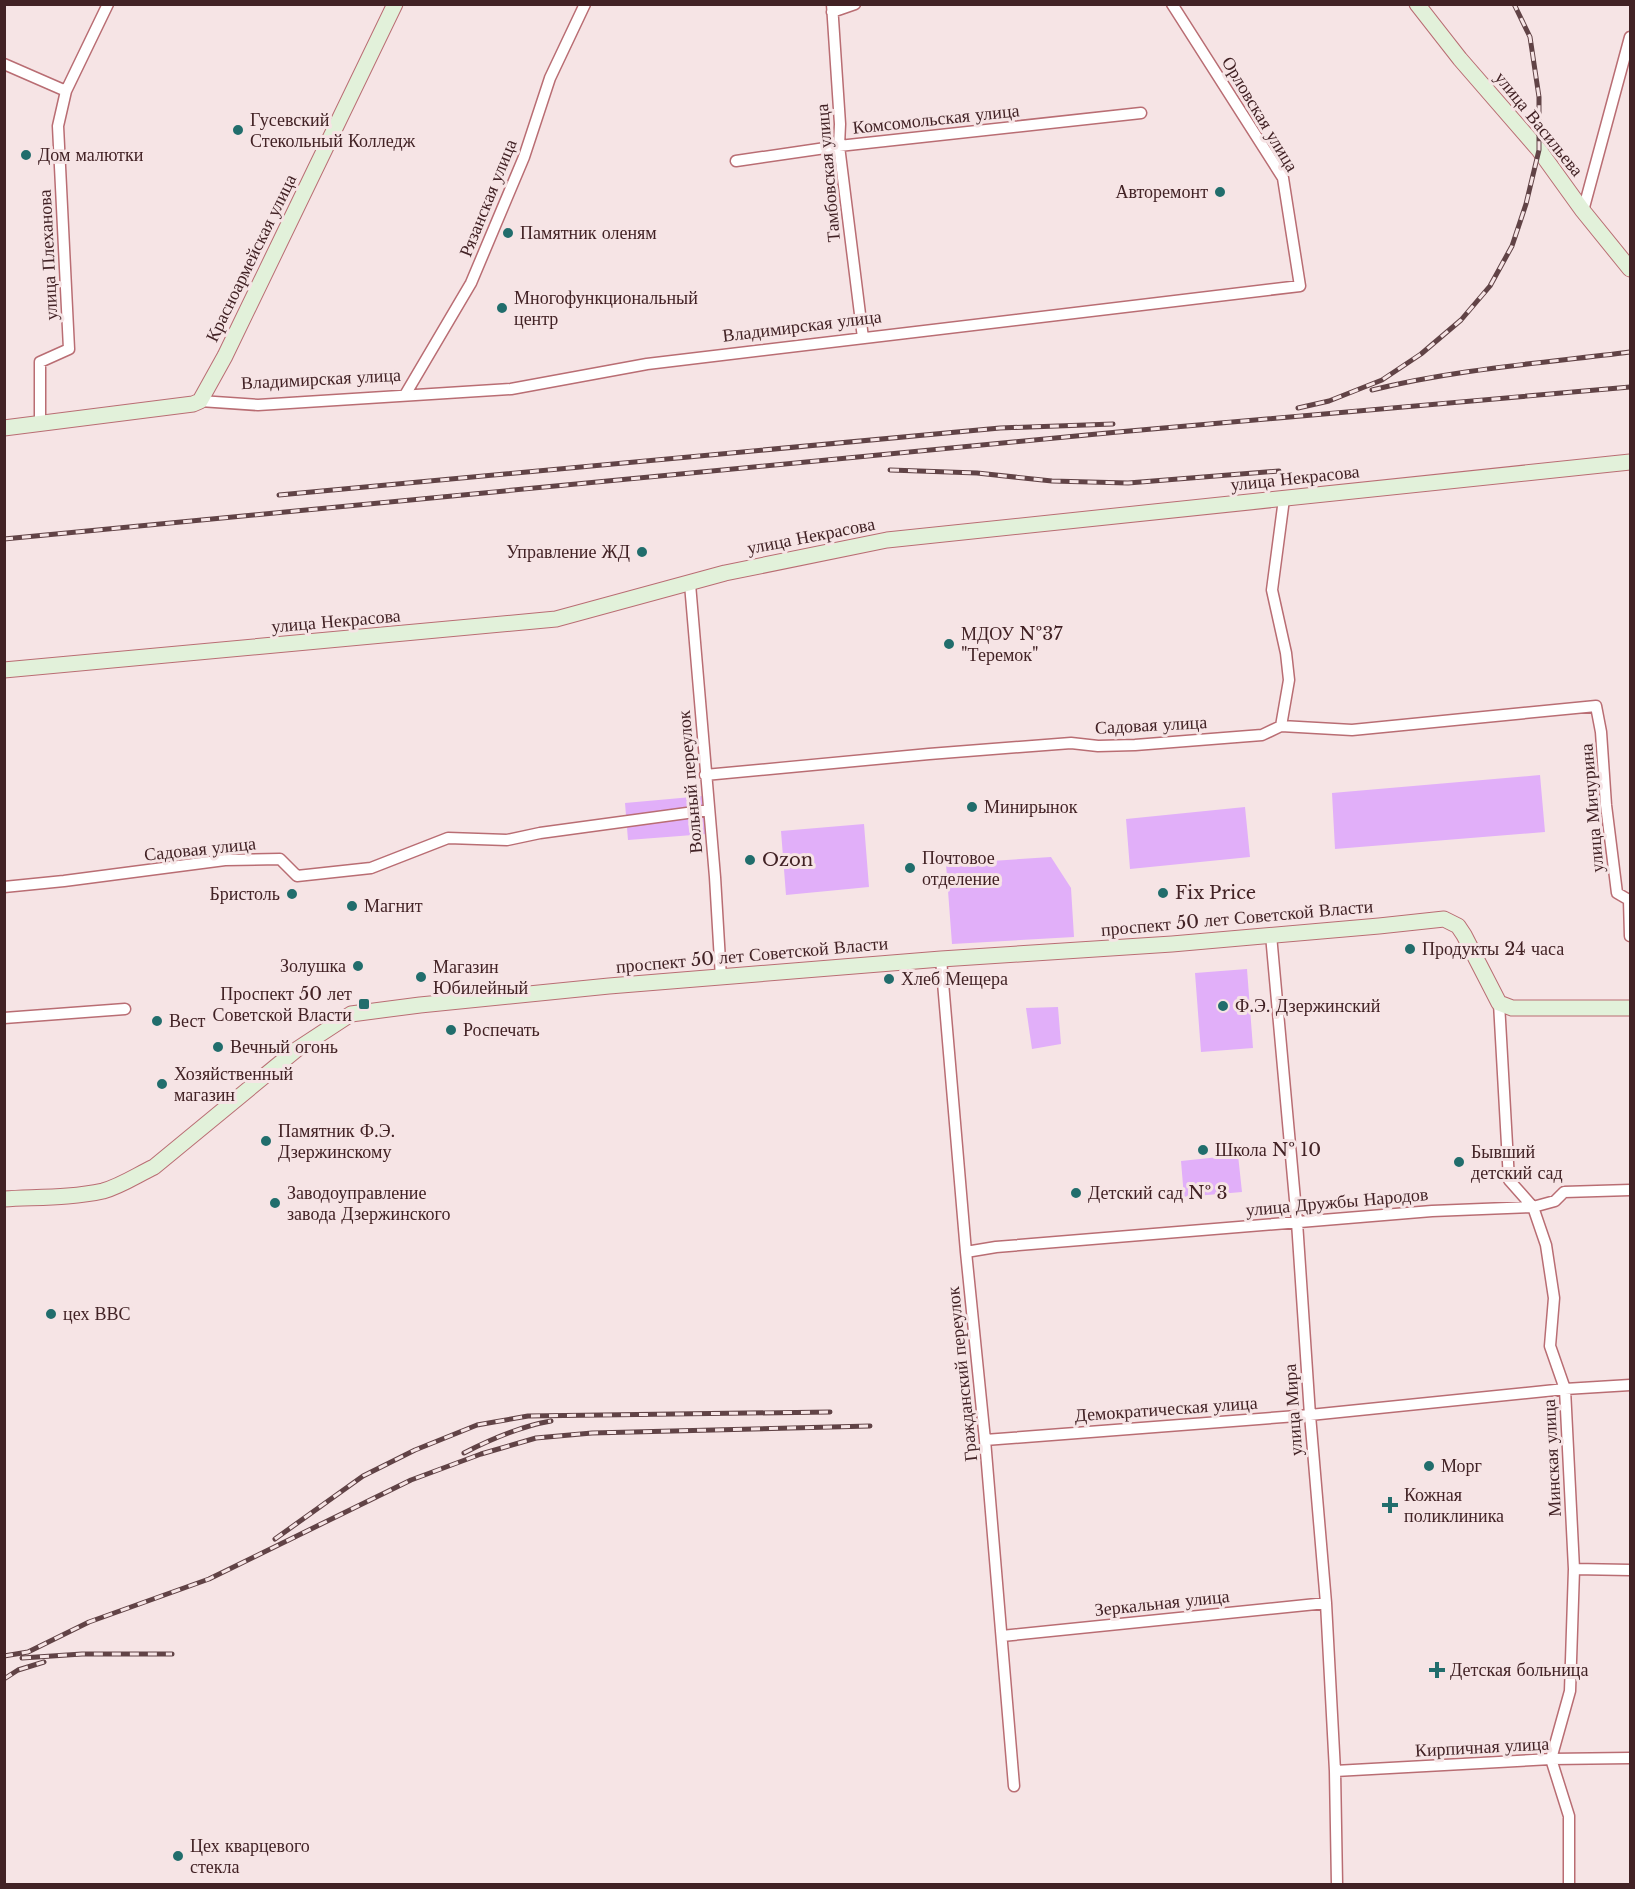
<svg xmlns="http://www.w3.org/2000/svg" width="1635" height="1889" font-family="'Libre Baskerville',serif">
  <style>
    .green { fill: #e1aff9 }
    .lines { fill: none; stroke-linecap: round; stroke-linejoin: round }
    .street-casing { stroke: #b96d73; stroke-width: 13 }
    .secondary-casing { stroke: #b96d73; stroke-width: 17 }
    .street { stroke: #fff; stroke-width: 10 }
    .secondary { stroke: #e2f1da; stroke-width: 15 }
    .rail-casing { stroke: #614346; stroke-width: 5 }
    .rail { stroke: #f6e4e5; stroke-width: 3; stroke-dasharray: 9; stroke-linecap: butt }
    .poi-dot { fill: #216d6c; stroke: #f6e4e5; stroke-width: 2 }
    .labels { text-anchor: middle; stroke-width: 6; stroke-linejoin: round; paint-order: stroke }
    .street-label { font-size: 18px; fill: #422225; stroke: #f6e4e5 }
    .poi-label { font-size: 18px; fill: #422225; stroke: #f6e4e5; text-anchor: start }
  </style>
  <rect width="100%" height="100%" fill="#f6e4e5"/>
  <path class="green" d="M1540,775L1545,832L1335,849L1332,793Z
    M703,796L706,834L628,840L625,803Z
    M1245,807L1250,857L1130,869L1126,819Z
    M864,824L869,887L786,895L781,831Z
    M1051,857L1071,888L1074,937L952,944L946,864Z
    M1247,969L1253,1048L1201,1052L1195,973Z
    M1058,1007L1061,1044L1032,1049L1026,1008Z
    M1238,1155L1242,1192L1184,1197L1181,1161Z"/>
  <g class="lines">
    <defs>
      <path id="street" d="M832,4L840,124L839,146L863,338
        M832,12L855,4
        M4,64L66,91
        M736,161L839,146L1141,113
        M1583,211L1630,37
        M405,395L471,283L524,157L550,78L585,4
        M200,401L258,405L511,389L647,364L1300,286L1283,178L1172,4
        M40,424V362L69,349L58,126L66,91L108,4
        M690,584L715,877L721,978
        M1281,726L1289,680L1286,653L1272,590L1284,499
        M705,775L929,754L1071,743L1098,746L1135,745L1262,735L1281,726L1352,730L1596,706L1601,732L1606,805L1617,893L1629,900L1630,936
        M4,887L64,881L225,860L280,859L297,876L371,868L448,838L507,840L540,833L709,810
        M1271,935L1297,1222L1310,1415L1326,1603L1335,1771L1337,1884
        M941,959L966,1252L985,1440L1014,1786
        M1499,1003L1509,1180L1533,1207L1546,1245L1554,1298L1550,1346L1565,1389L1574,1569L1570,1691L1551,1759L1569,1816V1884
        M4,1018L125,1009
        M966,1252L996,1247L1432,1211L1533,1207L1555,1201L1564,1192L1630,1190
        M985,1440L1310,1415L1565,1389L1630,1385
        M1574,1569L1630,1570
        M1002,1636L1326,1603
        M1335,1771L1551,1759L1630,1758"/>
      <path id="secondary" d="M1417,4L1460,59L1539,150L1583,211L1630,269
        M4,428L193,404L200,401L225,356L395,4
        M4,670L556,619L725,573L887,540L1630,462
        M4,1199C37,1197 71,1198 103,1191C121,1186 137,1175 154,1167L296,1050L351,1014L420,1005L609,986L941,959L1172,944L1379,926L1444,919L1458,926L1464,935L1499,1003L1512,1008H1630"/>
    </defs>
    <use href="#street" class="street-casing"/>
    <use href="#secondary" class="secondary-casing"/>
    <use href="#street" class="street"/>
    <use href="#secondary" class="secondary"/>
    <defs>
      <path id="rail" d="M1372,390C1456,369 1544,363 1630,352
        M1298,408L1329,401L1382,380L1421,354L1461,320L1490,286L1512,246L1526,204L1539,150V97L1530,37L1514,4
        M890,470L977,473L1052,481L1128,483L1279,471
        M279,495L1000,428L1113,424
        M4,539L1118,432L1630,387
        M464,1453C491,1439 522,1426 551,1421
        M275,1539L363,1476L415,1450L477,1425L528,1416L830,1412
        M4,1656L28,1652L89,1622L209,1579L411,1480L481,1454L536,1438L592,1433L870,1426
        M22,1658L82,1654H172
        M4,1679L18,1670L44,1662"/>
    </defs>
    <use href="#rail" class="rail-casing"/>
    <use href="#rail" class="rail"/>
  </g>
  <g class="poi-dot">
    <circle cx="238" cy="130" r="6"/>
    <circle cx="26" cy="155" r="6"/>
    <circle cx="1220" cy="192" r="6"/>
    <circle cx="508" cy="233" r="6"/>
    <circle cx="502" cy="308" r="6"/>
    <circle cx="642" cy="552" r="6"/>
    <circle cx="949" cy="644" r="6"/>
    <circle cx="972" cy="807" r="6"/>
    <circle cx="750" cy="860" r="6"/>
    <circle cx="910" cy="868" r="6"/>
    <circle cx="1163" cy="893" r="6"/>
    <circle cx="292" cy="894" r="6"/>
    <circle cx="352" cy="906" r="6"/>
    <circle cx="1410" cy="949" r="6"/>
    <circle cx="358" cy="966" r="6"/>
    <circle cx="421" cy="977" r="6"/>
    <circle cx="889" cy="979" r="6"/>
    <rect x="358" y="998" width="12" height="12" rx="3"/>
    <circle cx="1223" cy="1006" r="6"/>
    <circle cx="157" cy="1021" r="6"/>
    <circle cx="451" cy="1030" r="6"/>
    <circle cx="218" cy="1047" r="6"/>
    <circle cx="162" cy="1084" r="6"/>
    <circle cx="266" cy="1141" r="6"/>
    <circle cx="1203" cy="1150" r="6"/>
    <circle cx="1459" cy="1162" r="6"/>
    <circle cx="1076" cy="1193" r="6"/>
    <circle cx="275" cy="1203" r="6"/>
    <circle cx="51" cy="1314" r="6"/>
    <circle cx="1429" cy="1466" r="6"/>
    <path d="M1387 1496h6v6h6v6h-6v6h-6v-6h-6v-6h6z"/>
    <path d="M1434 1661h6v6h6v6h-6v6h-6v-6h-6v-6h6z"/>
    <circle cx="178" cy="1856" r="6"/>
  </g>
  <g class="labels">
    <g class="street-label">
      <text transform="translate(1260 114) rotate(59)" y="6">Орловская улица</text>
      <text transform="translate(936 119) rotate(-6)" y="6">Комсомольская улица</text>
      <text transform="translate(1539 124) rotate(51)" y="6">улица Васильева</text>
      <text transform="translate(828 173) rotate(-95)" y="6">Тамбовская улица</text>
      <text transform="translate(488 198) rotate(-68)" y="6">Рязанская улица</text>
      <text transform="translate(48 255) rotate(-93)" y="6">улица Плеханова</text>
      <text transform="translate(251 258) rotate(-64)" y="6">Красноармейская улица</text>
      <text transform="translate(802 326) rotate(-7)" y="6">Владимирская улица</text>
      <text transform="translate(321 379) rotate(-3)" y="6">Владимирская улица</text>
      <text transform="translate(1295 478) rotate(-6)" y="6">улица Некрасова</text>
      <text transform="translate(811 536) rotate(-11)" y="6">улица Некрасова</text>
      <text transform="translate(336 621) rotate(-5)" y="6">улица Некрасова</text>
      <text transform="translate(1151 725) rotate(-3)" y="6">Садовая улица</text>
      <text transform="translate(690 782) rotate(-95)" y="6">Вольный переулок</text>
      <text transform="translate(1592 808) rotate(-95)" y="6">улица Мичурина</text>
      <text transform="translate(200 849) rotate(-6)" y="6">Садовая улица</text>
      <text transform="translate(1237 918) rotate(-5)" y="6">проспект 50 лет Советской Власти</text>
      <text transform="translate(752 955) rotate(-5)" y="6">проспект 50 лет Советской Власти</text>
      <text transform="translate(1337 1202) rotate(-5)" y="6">улица Дружбы Народов</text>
      <text transform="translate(962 1374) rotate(-96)" y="6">Гражданский переулок</text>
      <text transform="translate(1166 1409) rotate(-4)" y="6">Демократическая улица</text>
      <text transform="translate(1293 1410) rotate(-94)" y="6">улица Мира</text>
      <text transform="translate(1552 1458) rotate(-93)" y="6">Минская улица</text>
      <text transform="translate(1162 1603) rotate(-6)" y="6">Зеркальная улица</text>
      <text transform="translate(1482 1747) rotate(-3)" y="6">Кирпичная улица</text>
    </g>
    <g class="poi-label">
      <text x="250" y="126">Гусевский<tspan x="250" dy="21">Стекольный Колледж</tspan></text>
      <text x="38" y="161">Дом малютки</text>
      <text x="1208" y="198" text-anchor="end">Авторемонт</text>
      <text x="520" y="239">Памятник оленям</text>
      <text x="514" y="304">Многофункциональный<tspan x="514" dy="21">центр</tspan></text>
      <text x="630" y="558" text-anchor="end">Управление ЖД</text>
      <text x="961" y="640">МДОУ №37<tspan x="961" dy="21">"Теремок"</tspan></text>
      <text x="984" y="813">Минирынок</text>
      <text x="922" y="864">Почтовое<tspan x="922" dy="21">отделение</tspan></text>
      <text x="762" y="866">Ozon</text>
      <text x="1175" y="899">Fix Price</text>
      <text x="280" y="900" text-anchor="end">Бристоль</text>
      <text x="364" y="912">Магнит</text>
      <text x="1422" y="955">Продукты 24 часа</text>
      <text x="346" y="972" text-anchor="end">Золушка</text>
      <text x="433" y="973">Магазин<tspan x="433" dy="21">Юбилейный</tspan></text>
      <text x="901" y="985">Хлеб Мещера</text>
      <text x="352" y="1000" text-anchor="end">Проспект 50 лет<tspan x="352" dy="21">Советской Власти</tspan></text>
      <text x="1235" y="1012">Ф.Э. Дзержинский</text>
      <text x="169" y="1027">Вест</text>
      <text x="463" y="1036">Роспечать</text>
      <text x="230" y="1053">Вечный огонь</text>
      <text x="174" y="1080">Хозяйственный<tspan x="174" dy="21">магазин</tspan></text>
      <text x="278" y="1137">Памятник Ф.Э.<tspan x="278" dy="21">Дзержинскому</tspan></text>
      <text x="1215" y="1156">Школа № 10</text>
      <text x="1471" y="1158">Бывший<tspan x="1471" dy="21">детский сад</tspan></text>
      <text x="287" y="1199">Заводоуправление<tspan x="287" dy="21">завода Дзержинского</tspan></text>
      <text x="1088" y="1199">Детский сад № 3</text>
      <text x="63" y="1320">цех ВВС</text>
      <text x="1441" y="1472">Морг</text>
      <text x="1404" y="1501">Кожная<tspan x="1404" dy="21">поликлиника</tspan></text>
      <text x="1450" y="1676">Детская больница</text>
      <text x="190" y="1852">Цех кварцевого<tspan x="190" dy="21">стекла</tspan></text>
    </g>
  </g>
  <rect width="1635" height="1889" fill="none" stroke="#422225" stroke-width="12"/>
</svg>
